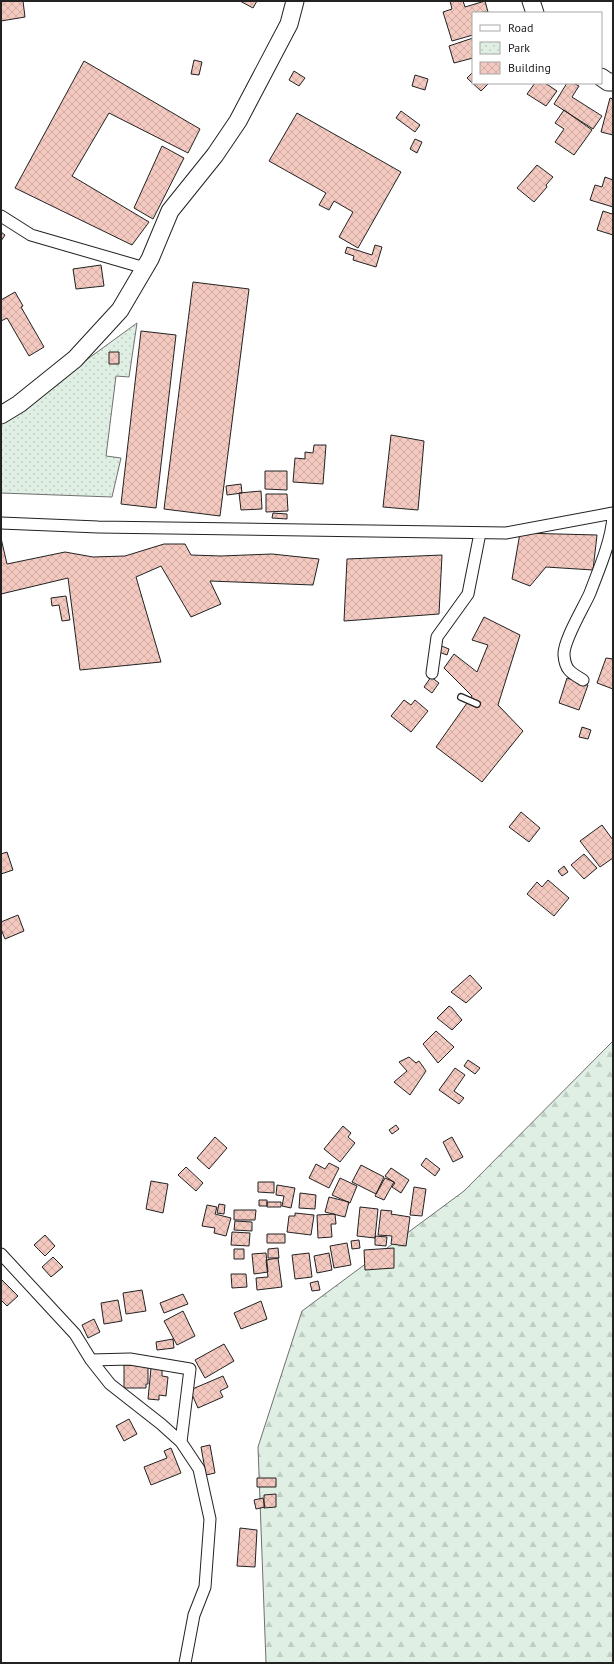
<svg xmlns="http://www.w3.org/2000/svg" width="614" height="1664" font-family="'PT Sans',sans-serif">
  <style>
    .forest { fill: url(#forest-firs); stroke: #6f6f6f }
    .park { fill: url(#park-dots); stroke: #6f6f6f }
    .building { fill: url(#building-cross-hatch); stroke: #222 }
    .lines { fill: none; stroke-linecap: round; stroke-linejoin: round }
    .lane-casing { stroke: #222; stroke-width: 8 }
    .street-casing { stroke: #222; stroke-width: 13 }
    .primary-casing { stroke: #222; stroke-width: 19 }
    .lane { stroke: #fff; stroke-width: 5.5 }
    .street { stroke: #fff; stroke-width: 11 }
    .primary { stroke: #fff; stroke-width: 17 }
  </style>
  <defs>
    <pattern id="forest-firs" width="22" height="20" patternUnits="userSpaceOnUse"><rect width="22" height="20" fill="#e0efe3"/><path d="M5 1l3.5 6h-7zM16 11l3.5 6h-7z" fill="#c0cdc2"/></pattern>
    <pattern id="park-dots" width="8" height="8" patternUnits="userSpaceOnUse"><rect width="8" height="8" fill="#e0efe3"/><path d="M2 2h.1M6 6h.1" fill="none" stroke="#c0cdc2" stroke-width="1.8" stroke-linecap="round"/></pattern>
    <pattern id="building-cross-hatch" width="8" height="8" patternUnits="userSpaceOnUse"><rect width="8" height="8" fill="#f3c9c0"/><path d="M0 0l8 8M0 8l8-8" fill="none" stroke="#d0aca5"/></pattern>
  </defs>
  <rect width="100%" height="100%" fill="#fff"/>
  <path class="forest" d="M613,1041V1663H266L258,1447L302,1311L464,1191Z"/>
  <path class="park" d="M137,323L129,377L116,376L106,456L121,458L112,497L1,493V422Z"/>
  <path class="building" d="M1,1H23L25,17L1,21Z
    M240,1H257L253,8Z
    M450,1H463L465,7L485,1L488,12L473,13V35L452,41L443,12L452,9Z
    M473,38V58L454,63L449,46Z
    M194,60L202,62L199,75L191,74Z
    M84,61L200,129L188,153L109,113L72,176L149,222L132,245L15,188Z
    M294,71L305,78L299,86L289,80Z
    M473,72V83H489L481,91L467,78Z
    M415,75L428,79L425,90L412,86Z
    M535,83H545L557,91L546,106L527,94Z
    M567,83H573L579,86L572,97L602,116L593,129L554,104Z
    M610,98L613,99V135L601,132Z
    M564,110L592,130L574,155L555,142L564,129L555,123Z
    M401,111L420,125L415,132L396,118Z
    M297,113L401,172L358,248L339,237L353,212L334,201L329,210L319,205L326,193L269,161Z
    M415,139L422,142L417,153L410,149Z
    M162,146L184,158L153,219L134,208Z
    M537,165L553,177L546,185L547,187L534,202L517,188Z
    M605,177L613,180V207L590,200L595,185L602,187Z
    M603,211L612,214L613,211V235L597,230Z
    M1,232L5,235L1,241Z
    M375,245L382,247L376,267L353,260L354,256L345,253L347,247L372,255Z
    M101,265L104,286L76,289L73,269Z
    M193,282L249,289L220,516L164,509Z
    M15,292L23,306L21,307L44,347L29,356L7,318L1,321V300Z
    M141,331L176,335L156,508L121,504Z
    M109,352H119V364H109Z
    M391,435L424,441L418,510L383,507Z
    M314,445H326L323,484L293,482L295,458L305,459V452L313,453Z
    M265,471H287V490L265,489Z
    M241,484L242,493L227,495L226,486Z
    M261,491L262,509L241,510L239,493Z
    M266,494H287L288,511L266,512Z
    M273,513L287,514V519L272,518Z
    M520,533L597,535L593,570L546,567L530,586L512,579Z
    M1,538L7,564L65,552L93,557L125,556L164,544H185L191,555L221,556L272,554L319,559L313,585L210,581L221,604L191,617L161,566L136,577L161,662L80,670L68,578L1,594Z
    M442,555L439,614L344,621L347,559Z
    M66,596L70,620L62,621L59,605L52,606L51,598Z
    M484,617L520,635L498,705L523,731L482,782L436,747L472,696L444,668L454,654L477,672L488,645L472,640Z
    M439,645L449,649L447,655L436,651Z
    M606,658L613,659V689L597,683Z
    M431,677L439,683L432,693L424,687Z
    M567,678L588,685L579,710L559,703Z
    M404,700L411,705L415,700L428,711L411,732L391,716Z
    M582,727L591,730L588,739L579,737Z
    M521,812L540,828L529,842L509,827Z
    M602,825L613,840V858L600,867L580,841Z
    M7,852L13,870L1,874V854Z
    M584,854L597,868L584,879L571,865Z
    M564,866L568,872L562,876L558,871Z
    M548,880L569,898L554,916L527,894L537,882L542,887Z
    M18,915L24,931L5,939L1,929V922Z
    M470,975L482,988L466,1003L451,992Z
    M449,1006L452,1008L462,1020L452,1030L437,1018Z
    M436,1031L454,1047L438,1063L423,1044Z
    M409,1057L416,1063L419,1061L426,1071L410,1095L394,1082L407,1071L399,1062Z
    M468,1060L480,1068L475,1074L464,1066Z
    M455,1068L465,1075L454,1091L464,1098L459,1104L439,1090Z
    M396,1125L399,1129L392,1134L389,1130Z
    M343,1126L351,1133L348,1137L355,1143L340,1162L324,1149Z
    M215,1137L227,1148L209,1169L197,1158Z
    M452,1137L463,1157L453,1162L443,1142Z
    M426,1158L440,1169L435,1176L421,1165Z
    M329,1163L339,1168L329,1188L309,1178L316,1164L325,1169Z
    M361,1165L384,1177L376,1194L352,1182Z
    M186,1167L203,1183L196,1191L178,1175Z
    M391,1168L409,1180L401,1193L392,1187L395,1183L385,1176Z
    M340,1178L357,1186L350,1203L332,1195Z
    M385,1178L394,1182L384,1200L375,1196Z
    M151,1181L168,1184L163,1213L146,1209Z
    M258,1182H274V1193L258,1192Z
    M277,1185L295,1188L291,1208L282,1206L284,1196L276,1195Z
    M414,1187L426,1189L422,1216L410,1215Z
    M300,1193L316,1195L315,1209L299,1208Z
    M329,1197L349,1202L345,1217L325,1212Z
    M259,1200H267V1206H259Z
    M267,1202H281V1207H267Z
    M219,1204L225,1205L224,1214L217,1213Z
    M207,1205L217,1207L215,1214L231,1218L226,1236L214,1233L215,1228L202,1226Z
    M360,1207L378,1209L375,1238L357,1236Z
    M234,1210H256L255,1220H234Z
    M381,1210L392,1211L391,1214L410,1217L406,1246L391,1244L392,1236L378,1235Z
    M295,1213L314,1215L311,1235L287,1232L289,1216H295Z
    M335,1214L336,1224H331L332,1237L318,1238L317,1215Z
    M235,1221L252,1222V1231L234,1230Z
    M232,1232L250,1233L249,1246L231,1245Z
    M267,1234H285V1243H267Z
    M45,1235L55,1246L45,1256L34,1245Z
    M375,1236L387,1237L386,1246L375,1245Z
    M359,1240L360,1248L352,1249L351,1241Z
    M347,1243L351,1265L334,1268L330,1246Z
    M278,1248L279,1258H268V1249Z
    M394,1248V1268L365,1270L364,1250Z
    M234,1249H244V1259H234Z
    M266,1253L268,1272L254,1274L252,1254Z
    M309,1253L312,1277L295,1279L292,1255Z
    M329,1253L332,1270L317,1273L314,1256Z
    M53,1257L63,1267L51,1277L42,1267Z
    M278,1258L282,1287L257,1290L256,1278L268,1277L266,1260Z
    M231,1274H246L247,1287L232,1288Z
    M2,1280L18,1296L7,1306L1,1300V1281Z
    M318,1281L320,1290L312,1291L310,1283Z
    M142,1290L146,1311L126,1314L123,1293Z
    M183,1294L188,1304L164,1313L160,1303Z
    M118,1300L122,1321L104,1324L101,1303Z
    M261,1301L267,1319L241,1329L234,1313Z
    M183,1311L195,1336L177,1345L164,1321Z
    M94,1319L100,1332L88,1338L82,1325Z
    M173,1339L174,1348L157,1350L156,1342Z
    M224,1344L234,1361L205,1378L195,1360Z
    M124,1365L148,1366V1384H146V1388H124Z
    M151,1368L162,1369V1376L168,1377L166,1396L159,1395V1400L148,1399Z
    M223,1376L228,1387L220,1391L223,1397L198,1408L190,1390Z
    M129,1419L137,1434L124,1441L116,1426Z
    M210,1445L215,1473L206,1475L201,1447Z
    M171,1448L181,1473L151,1485L144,1467L167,1458L164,1451Z
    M257,1478H276V1487H257Z
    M276,1494V1507L264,1508V1495Z
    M263,1498L265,1507L256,1509L254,1500Z
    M240,1528L257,1530L255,1567L237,1566Z"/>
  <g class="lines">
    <defs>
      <path id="lane" d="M461,697L477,704"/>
      <path id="street" d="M1,216L31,235L145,268
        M1,523L98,527L506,533L613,513
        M432,673L437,637L468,594L480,533
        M583,680C571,673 565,670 564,655C563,641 584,607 590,593C599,569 611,542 613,517
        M1,1254L75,1334L91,1360L110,1384L161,1424L181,1442L199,1469L210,1519L205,1587L194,1615L185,1663
        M91,1360L130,1359L190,1369L181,1442"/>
      <path id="primary" d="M531,1L535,13
        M601,77L608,82H613
        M1,415L19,404L75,359L120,310L150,259L170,211L215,155L238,121L289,24L295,1"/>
    </defs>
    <use href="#lane" class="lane-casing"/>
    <use href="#street" class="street-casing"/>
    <use href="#primary" class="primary-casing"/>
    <use href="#lane" class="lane"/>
    <use href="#street" class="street"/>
    <use href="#primary" class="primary"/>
  </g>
  <rect width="614" height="1664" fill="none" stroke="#222222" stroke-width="4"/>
  <rect x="472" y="12" width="130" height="72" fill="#ffffff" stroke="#a7a7a7"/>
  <rect x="480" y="25" width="20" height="6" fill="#ffffff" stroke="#a7a7a7"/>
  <text x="508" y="32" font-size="12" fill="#222222">Road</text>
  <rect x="480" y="42" width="20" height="12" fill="url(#park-dots)" stroke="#a7a7a7"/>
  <text x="508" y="52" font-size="12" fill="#222222">Park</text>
  <rect x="480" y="62" width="20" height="12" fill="url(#building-cross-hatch)" stroke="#a7a7a7"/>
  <text x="508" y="72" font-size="12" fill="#222222">Building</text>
</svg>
